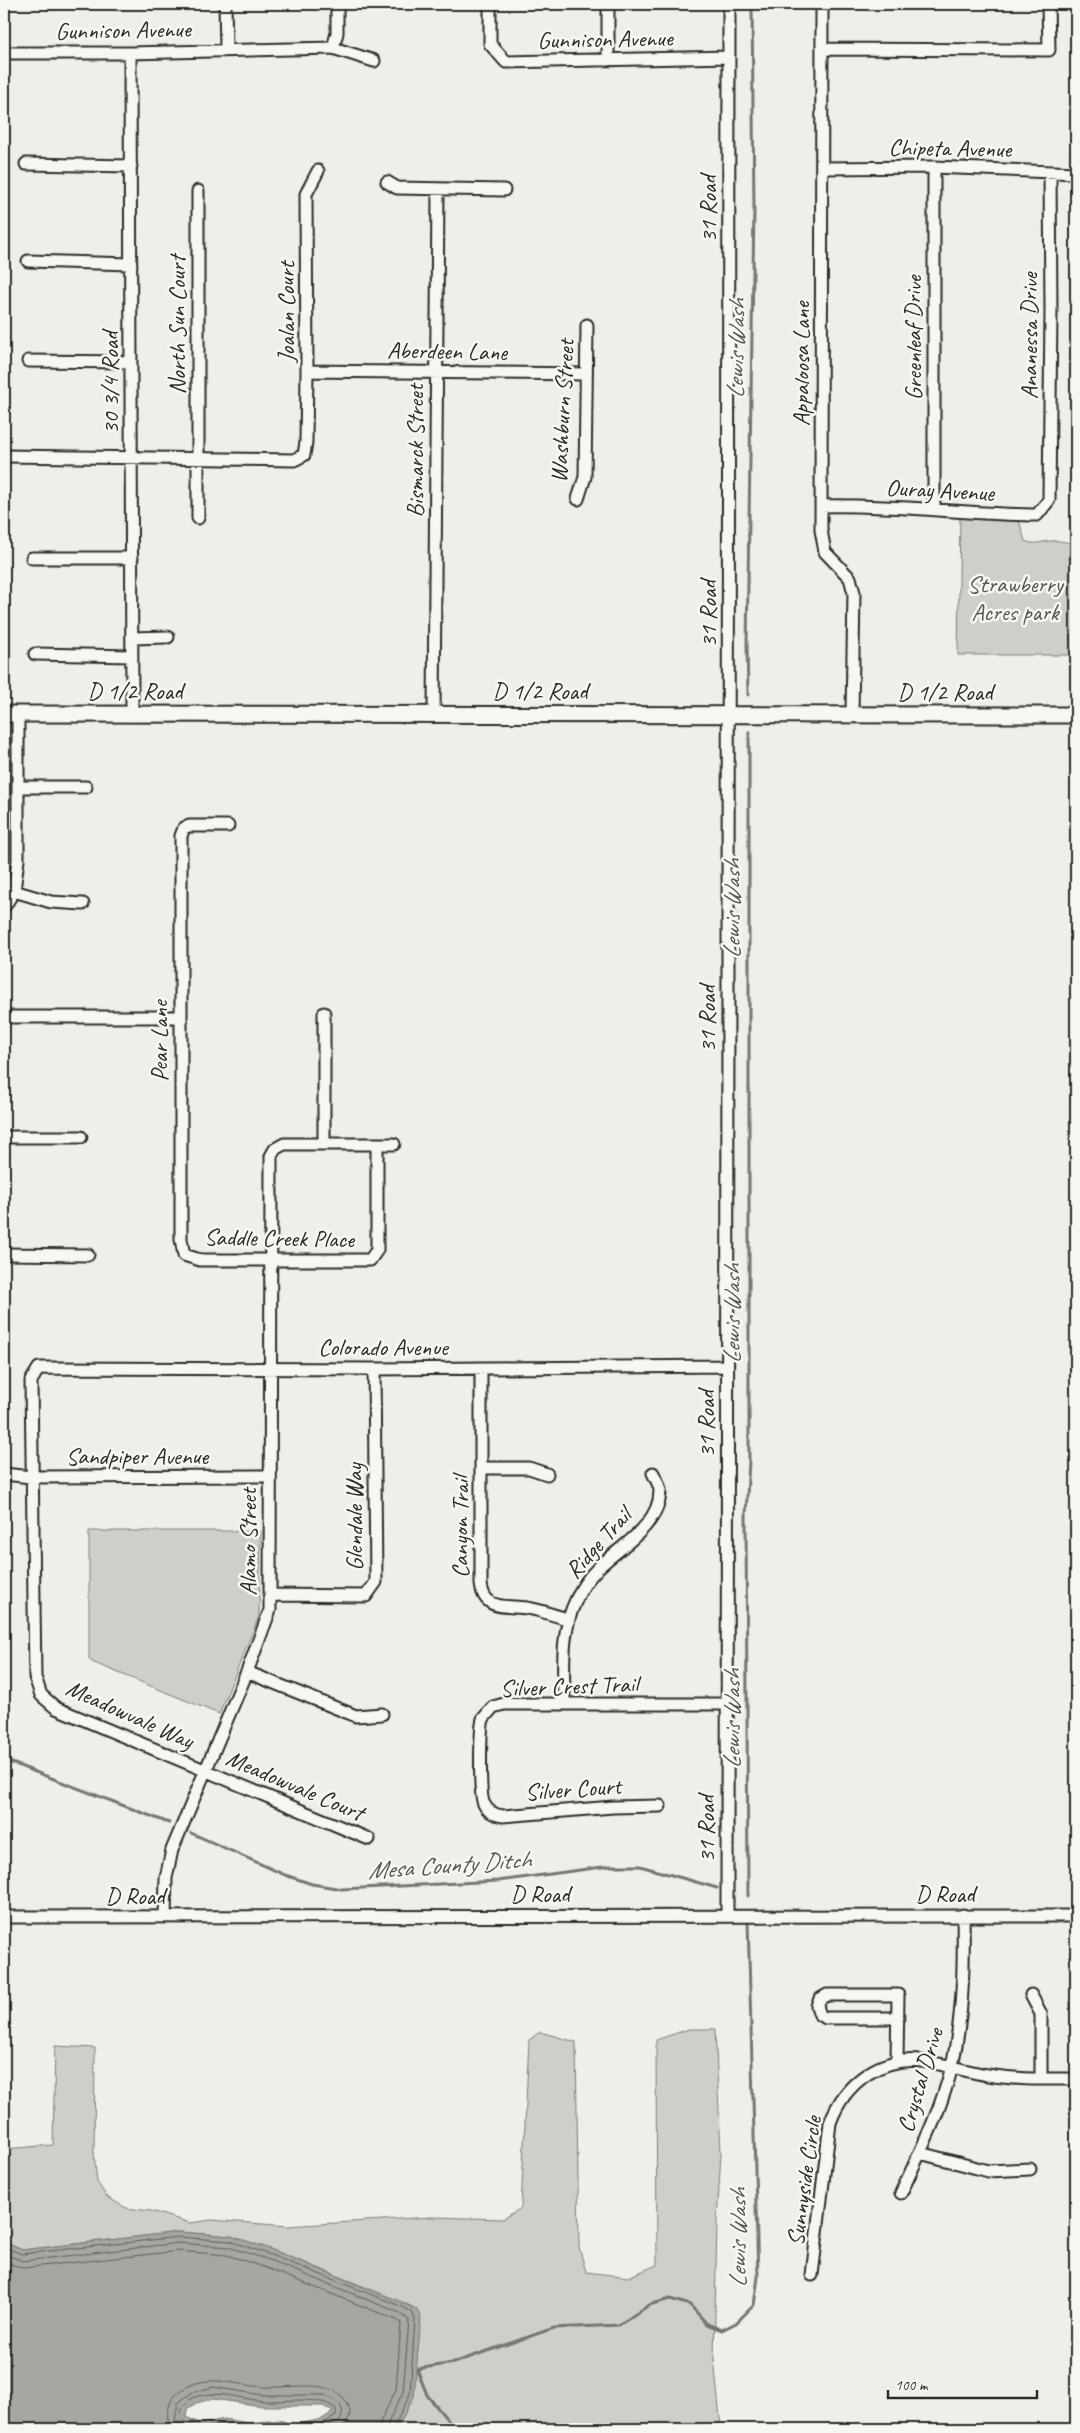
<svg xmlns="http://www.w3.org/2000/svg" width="1080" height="2433" font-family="Caveat,sans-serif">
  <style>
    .green { fill: #cececa; stroke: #7c7c7a }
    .water { fill: #a6a6a3; stroke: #757573; fill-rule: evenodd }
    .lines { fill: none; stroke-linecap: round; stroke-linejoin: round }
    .shore { stroke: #5c5c5b; stroke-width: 1 }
    .stream { stroke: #757573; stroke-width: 3 }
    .minor-casing { stroke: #2b2b2b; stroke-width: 15 }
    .major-casing { stroke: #2b2b2b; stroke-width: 19 }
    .minor { stroke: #f6f6f2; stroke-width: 11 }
    .major { stroke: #f6f6f2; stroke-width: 15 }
    .labels { text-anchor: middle; stroke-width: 5; stroke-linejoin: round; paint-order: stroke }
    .street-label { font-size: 24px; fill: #2b2b2b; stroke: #f6f6f2 }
    .park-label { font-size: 24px; fill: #545453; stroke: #f6f6f2 }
    .water-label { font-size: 25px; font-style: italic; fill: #565655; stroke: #f6f6f2 }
  </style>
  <rect width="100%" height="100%" fill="#eeeeea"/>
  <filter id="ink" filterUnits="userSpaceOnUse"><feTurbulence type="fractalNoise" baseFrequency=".02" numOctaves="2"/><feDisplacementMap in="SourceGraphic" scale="10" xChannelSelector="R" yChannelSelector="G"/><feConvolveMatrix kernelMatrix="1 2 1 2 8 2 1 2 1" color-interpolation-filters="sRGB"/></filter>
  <g filter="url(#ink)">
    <path class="green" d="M960,515L1019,520L1025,541C1035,546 1042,541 1052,541C1060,540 1069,543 1076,544V655H958Z
      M89,1531H261L259,1616L219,1714L92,1662L89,1659Z
      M689,2029H715L721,2152L717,2222L714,2359L721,2429H397L414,2396L416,2309L405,2303L273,2250L231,2236L179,2232L22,2250L4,2242V2149L53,2145L55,2046L95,2048L94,2153L97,2182L107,2197L126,2208L151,2211L190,2223L211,2220L287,2226L431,2217L503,2219L521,2208L529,2040L540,2032L576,2042L579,2247L586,2272L628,2277L657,2265L656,2040Z"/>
    <path class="water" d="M179,2232L231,2236L273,2250L416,2309L421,2317L414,2396L397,2429H4V2242L22,2250ZM213,2399L262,2406H323L333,2412L322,2419L294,2425L280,2420L248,2423L224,2419L201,2424L186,2417L187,2409L196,2403Z"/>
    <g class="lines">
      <path class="shore" d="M4,2247L22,2254L179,2237L230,2241L271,2255L403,2307L412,2312L415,2319L410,2394L393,2429
        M4,2254L23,2261L179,2243L229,2247L269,2260L400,2313L409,2320L403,2392L388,2423L387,2429
        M4,2262L23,2268L179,2251L227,2255L266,2268L397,2320L401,2323L396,2390L381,2420L379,2429
        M172,2429C167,2421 166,2413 170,2404C172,2397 177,2394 182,2390C207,2372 237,2386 265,2387C283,2388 314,2383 330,2389C348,2396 359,2416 340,2429
        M186,2429L175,2420L178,2403L191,2393L213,2387L263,2395H325L340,2404L343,2413L340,2421L326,2429
        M291,2429L279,2425L248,2428L224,2424L201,2429L184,2421C181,2417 180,2412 183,2407C197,2383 244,2400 264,2401C284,2402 322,2395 336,2409V2416L324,2423L299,2429"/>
      <path class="stream" d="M748,695L747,644L754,209L752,4
        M4,1760L169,1823
        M191,1833L285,1875L312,1884L342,1889L498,1881L610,1866H640L717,1888
        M748,1896L746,1514L749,1461V732
        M417,2369L453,2363L554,2328L619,2325L649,2305L670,2299L690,2305L707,2324L722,2330L736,2323L754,2305L758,2277L748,1921
        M417,2369L427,2395L455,2429"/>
      <defs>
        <path id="minor" d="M225,4L226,49
          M490,4V44L506,62L729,57
          M822,4L821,530L825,552L850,578L854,593L852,714
          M333,48L337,33V4
          M822,49L1049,50L1048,4
          M4,53H130L333,48L374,61
          M130,53L132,714
          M608,60V4
          M26,164L131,166
          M823,168L934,167L1076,173
          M387,182L397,188L504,190
          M198,191V518
          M28,261L131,264
          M28,361L131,362
          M307,371L586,374
          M4,456L294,460L304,455L306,442L307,371L306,194L318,171
          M578,499L585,477L587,325
          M821,506C893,504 965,514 1037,515L1049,500L1051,311L1050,172
          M934,509V167
          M32,558H132
          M132,638L168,637
          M35,654L132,656
          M434,714L438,189
          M18,787H86
          M228,826H189L184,828L181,836V1239L184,1255L200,1260H370L377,1250V1144
          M14,891L51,902L83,904
          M4,907L14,891L18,860V714
          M4,1017H180
          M4,1137H81
          M324,1144V1013
          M4,1254L88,1255
          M481,1368V1584C484,1612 507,1605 527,1608C541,1610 555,1616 568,1619
          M482,1468H529L547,1474
          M4,1474L31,1477L270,1476
          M270,1595L366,1596L376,1582L374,1369
          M247,1672L356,1716L382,1714
          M564,1704C564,1669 560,1633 576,1600C581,1588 589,1577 598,1568C619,1547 660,1526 660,1491C660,1485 655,1478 653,1473
          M660,1806L613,1807L503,1816C495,1815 488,1812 484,1804C479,1796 480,1730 483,1719L493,1707L504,1704H727
          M369,1839L56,1708L41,1695L35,1677L31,1381L39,1368L374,1369L727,1366
          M727,1915L729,4
          M4,1917L1076,1916
          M165,1917L166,1878L172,1850L247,1672L270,1610L271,1156L275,1149L284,1144H394
          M1031,1995L1041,2014V2079
          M897,2061L898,1995H827L820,1999L817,2006L820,2015L826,2018H898
          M920,2153L988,2171L1030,2169
          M901,2193C920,2152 941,2111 952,2066C963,2017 964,1965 963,1915
          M812,2275L830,2123C845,2081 883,2054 928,2062C948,2065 968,2072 988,2075C1017,2080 1047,2079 1076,2079"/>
        <path id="major" d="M4,714L1076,715"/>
      </defs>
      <use href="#minor" class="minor-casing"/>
      <use href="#major" class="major-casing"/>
      <use href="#minor" class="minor"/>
      <use href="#major" class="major"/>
    </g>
  </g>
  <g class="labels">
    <g class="street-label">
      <text transform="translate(123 30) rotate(-1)" y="8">Gunnison Avenue</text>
      <text transform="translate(605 39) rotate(-1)" y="8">Gunnison Avenue</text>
      <text transform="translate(950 148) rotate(1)" y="8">Chipeta Avenue</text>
      <text transform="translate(708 209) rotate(-90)" y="8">31 Road</text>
      <text transform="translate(286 312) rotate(-90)" y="8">Joalan Court</text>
      <text transform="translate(177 325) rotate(-90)" y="8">North Sun Court</text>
      <text transform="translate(1029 336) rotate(-90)" y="8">Ananessa Drive</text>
      <text transform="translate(913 338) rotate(-90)" y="8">Greenleaf Drive</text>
      <text transform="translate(447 351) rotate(1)" y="8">Aberdeen Lane</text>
      <text transform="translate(801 364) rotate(-90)" y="8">Appaloosa Lane</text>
      <text transform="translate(110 383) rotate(-90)" y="8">30 3/4 Road</text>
      <text transform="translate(562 411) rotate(-87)" y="8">Washburn Street</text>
      <text transform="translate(415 451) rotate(-90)" y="8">Bismarck Street</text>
      <text transform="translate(940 490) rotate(3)" y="8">Ouray Avenue</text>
      <text transform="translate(708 614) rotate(-90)" y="8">31 Road</text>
      <text x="135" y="699">D 1/2 Road</text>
      <text x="540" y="699">D 1/2 Road</text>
      <text x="945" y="700">D 1/2 Road</text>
      <text transform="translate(707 1019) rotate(-90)" y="8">31 Road</text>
      <text transform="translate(159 1041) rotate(-90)" y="8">Pear Lane</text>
      <text transform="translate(279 1238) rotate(1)" y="8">Saddle Creek Place</text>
      <text x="383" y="1355">Colorado Avenue</text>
      <text transform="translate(706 1424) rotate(-90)" y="8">31 Road</text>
      <text x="137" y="1464">Sandpiper Avenue</text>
      <text transform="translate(354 1517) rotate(-90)" y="8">Glendale Way</text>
      <text transform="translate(460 1527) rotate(-90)" y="8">Canyon Trail</text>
      <text transform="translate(248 1542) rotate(-90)" y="8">Alamo Street</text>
      <text transform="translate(598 1543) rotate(-48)" y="8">Ridge Trail</text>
      <text transform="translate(569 1686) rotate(-2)" y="8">Silver Crest Trail</text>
      <text transform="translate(130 1714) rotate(24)" y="8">Meadowvale Way</text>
      <text transform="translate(295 1785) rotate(23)" y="8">Meadowvale Court</text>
      <text transform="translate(573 1789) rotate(-4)" y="8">Silver Court</text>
      <text transform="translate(706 1829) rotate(-90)" y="8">31 Road</text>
      <text x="540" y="1902">D Road</text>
      <text x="945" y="1902">D Road</text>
      <text x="135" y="1904">D Road</text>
      <text transform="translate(920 2080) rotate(-73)" y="8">Crystal Drive</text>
      <text transform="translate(804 2181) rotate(-82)" y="8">Sunnyside Circle</text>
    </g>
    <g class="park-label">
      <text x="1015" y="592">Strawberry<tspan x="1015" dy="28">Acres park</tspan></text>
    </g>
    <g class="water-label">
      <text transform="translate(735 349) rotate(-89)" y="9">Lewis Wash</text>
      <text transform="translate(731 909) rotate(-90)" y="9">Lewis Wash</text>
      <text transform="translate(731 1314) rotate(-90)" y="9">Lewis Wash</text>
      <text transform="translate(731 1719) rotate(-90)" y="9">Lewis Wash</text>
      <text transform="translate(449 1864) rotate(-4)" y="9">Mesa County Ditch</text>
      <text transform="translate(737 2238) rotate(-90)" y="9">Lewis Wash</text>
    </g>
  </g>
  <rect width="1080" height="2433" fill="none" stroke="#f6f6f2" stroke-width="20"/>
  <rect x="10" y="10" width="1060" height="2413" fill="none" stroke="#2b2b2b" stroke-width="2" filter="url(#ink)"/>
  <path d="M888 2390v8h149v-8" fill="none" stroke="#2b2b2b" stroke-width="2.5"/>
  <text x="895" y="2390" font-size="15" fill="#2b2b2b" stroke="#f6f6f2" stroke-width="4" paint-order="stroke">100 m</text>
</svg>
